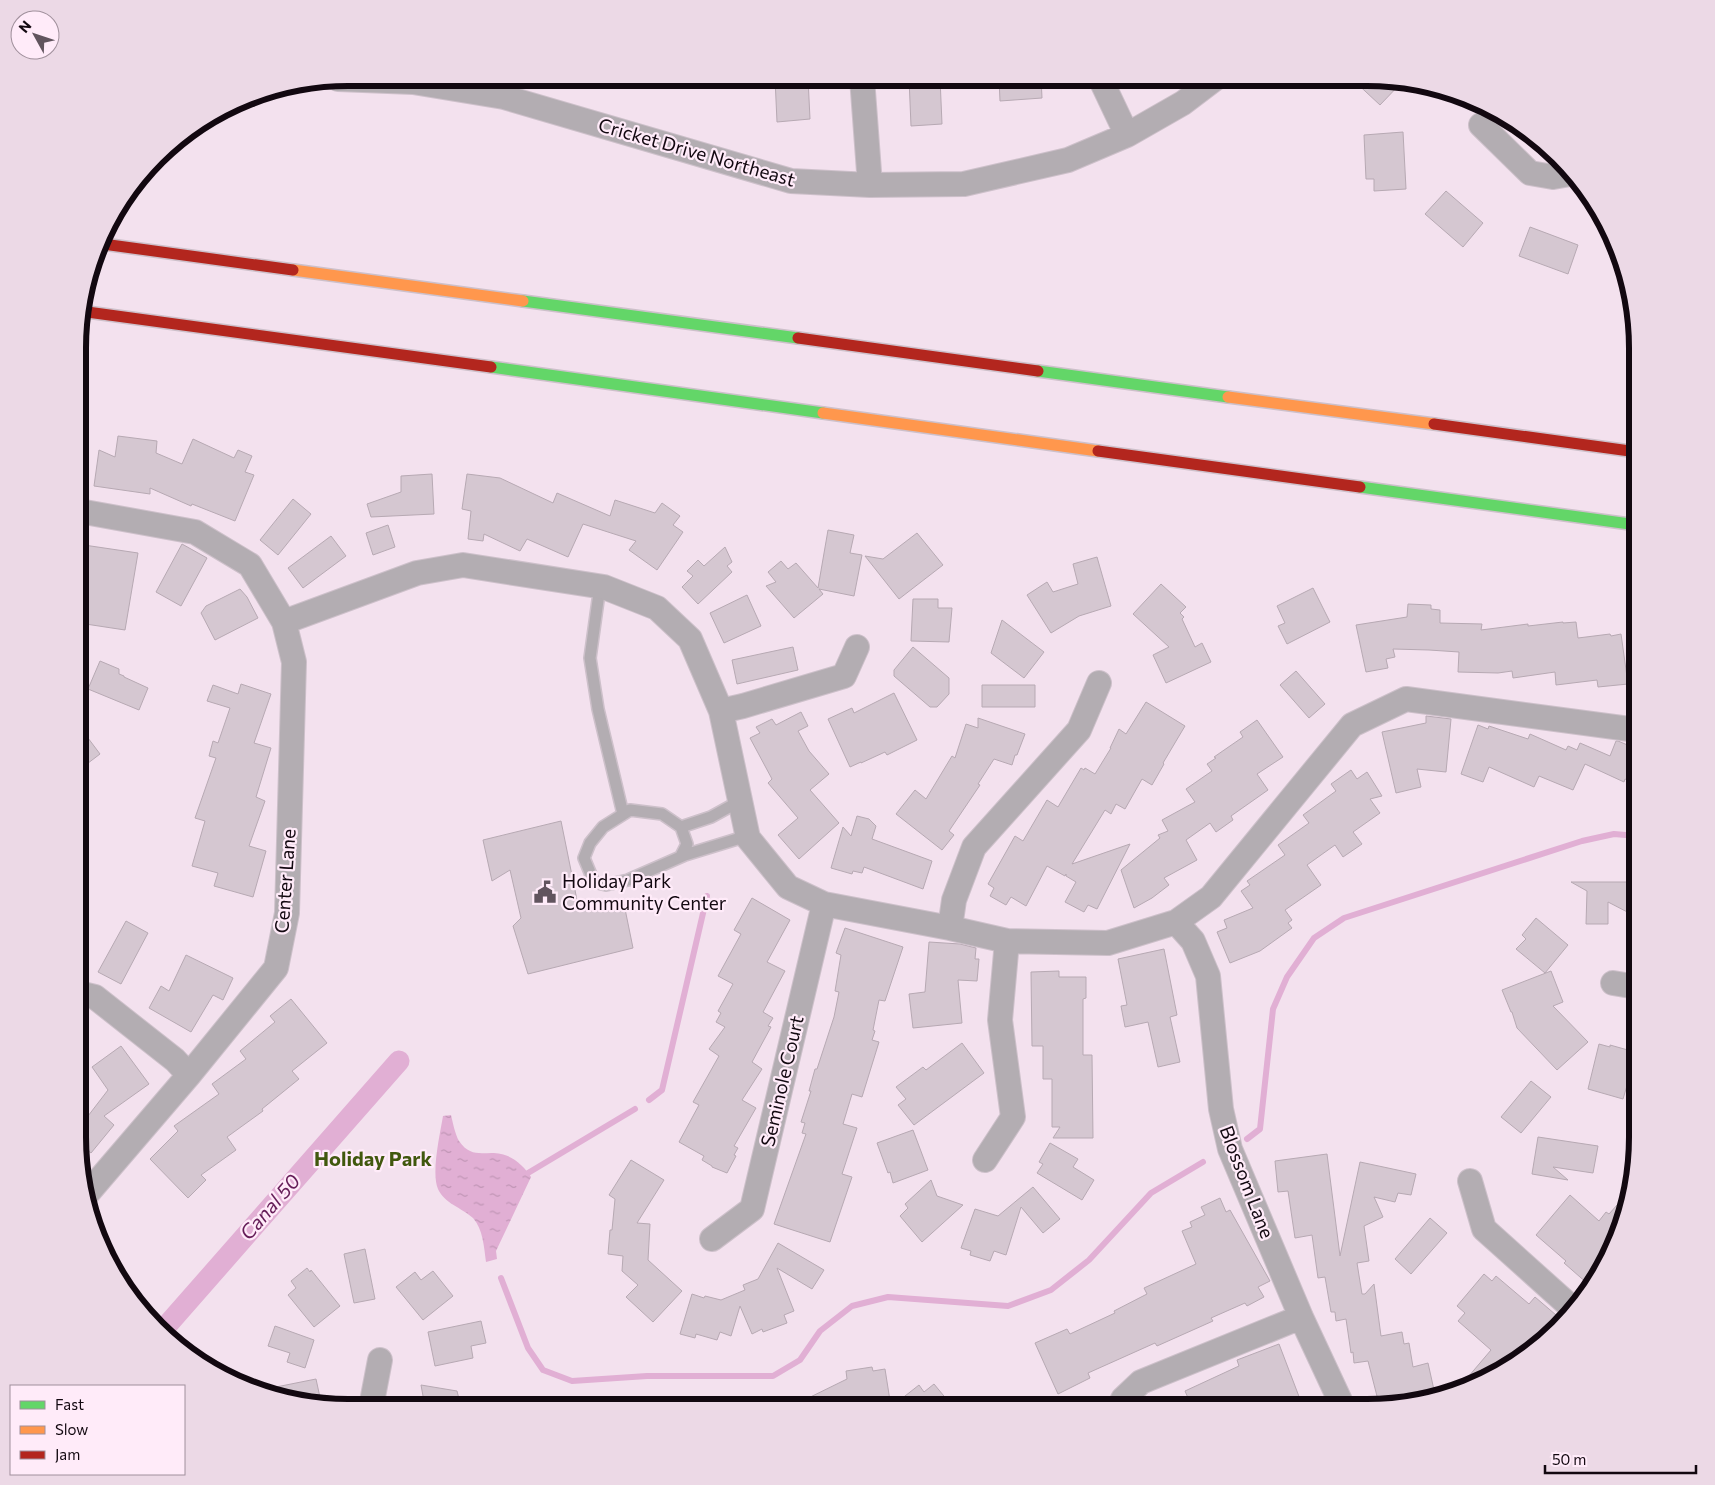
<svg xmlns="http://www.w3.org/2000/svg" width="1715" height="1485" font-family="Commissioner,sans-serif">
  <style>
    .water { fill: url(#water-ripples) }
    .lines { fill: none; stroke-linecap: round; stroke-linejoin: round }
    .stream { stroke: #e1afd4; stroke-width: 6 }
    .canal { stroke: #e1afd4; stroke-width: 21 }
    .building { fill: #d5c7d1; stroke: #b7a9b3 }
    .lane-casing { stroke: #cdc0ca; stroke-width: 14 }
    .street-casing { stroke: #cdc0ca; stroke-width: 26 }
    .fast-casing { stroke: #cdc0ca; stroke-width: 14 }
    .slow-casing { stroke: #cdc0ca; stroke-width: 14 }
    .jam-casing { stroke: #cdc0ca; stroke-width: 14 }
    .lane { stroke: #b3adb2; stroke-width: 11 }
    .street { stroke: #b3adb2; stroke-width: 24 }
    .fast { stroke: #63d668; stroke-width: 11 }
    .slow { stroke: #ff974d; stroke-width: 11 }
    .jam { stroke: #b3261e; stroke-width: 11 }
    .labels { text-anchor: middle; stroke-width: 4.5; stroke-linejoin: round; paint-order: stroke }
    .street-label { font-size: 19px; fill: #120810; stroke: #ffebf9 }
    .poi-label { font-size: 19px; fill: #120810; stroke: #ffebf9; text-anchor: start }
    .neighbourhood-label { font-size: 20px; font-weight: bold; fill: #41580e; stroke: #ffebf9 }
    .water-label { font-size: 20px; font-style: italic; fill: #651d58; stroke: #ffebf9 }
    .rim { fill: none; stroke: #120810; stroke-width: 6 }
  </style>
  <defs>
    <pattern id="water-ripples" width="26" height="14" patternUnits="userSpaceOnUse" patternTransform="scale(1.25)"><rect width="26" height="14" fill="#e1afd4"/><path d="M2 4q2-2 4 0t4 0M15 11q2-2 4 0t4 0" fill="none" stroke="#c095b5"/></pattern>
  </defs>
  <rect width="100%" height="100%" fill="#f3e1ee"/>
  <path class="water" d="M451,1115C453,1123 455,1134 459,1141C472,1160 486,1150 501,1154C513,1156 525,1167 531,1177L496,1251L497,1259L486,1262C484,1247 483,1229 473,1218C462,1208 444,1203 438,1189C431,1173 440,1134 443,1116Z"/>
  <g class="lines">
    <path class="stream" d="M649,78V85
      M649,1100L662,1090L707,896
      M1247,1139L1260,1129L1273,1009L1287,977L1314,938L1344,918L1582,841L1614,834L1637,836
      M528,1173L635,1109
      M501,1278L528,1348L543,1370L572,1381L647,1376H773L800,1360L820,1331L852,1306L888,1297L1008,1306L1051,1290L1089,1260L1151,1193L1203,1162"/>
    <path class="canal" d="M162,1331L399,1061"/>
  </g>
  <path class="building" d="M775,78H808L810,119L777,122Z
    M909,78H940L942,124L911,126Z
    M999,78H1041L1042,98L1000,101Z
    M1351,78H1384L1401,83L1380,105Z
    M1403,132L1406,189L1374,191V179H1366L1364,135Z
    M1446,191L1483,223L1463,247L1425,214Z
    M1530,227L1578,245L1568,274L1519,256Z
    M118,436L157,441L156,453L182,464L193,439L234,458L238,450L252,456L245,472L254,475L235,521L192,504L191,506L150,488V494L94,486L99,450L115,457Z
    M432,474L434,514L371,517L367,504L401,492V476Z
    M467,474L500,478L553,503L557,493L610,516L615,500L655,513L662,503L680,516L673,525L683,532L657,570L629,550L636,541L583,524L568,557L527,539L520,551L484,534L483,541L468,539L471,511L462,509Z
    M293,499L311,514L278,555L260,540Z
    M388,525L395,547L373,555L366,533Z
    M828,530L854,535L850,553L862,555L854,596L819,589L823,594L794,618L766,586L776,582L768,572L781,561L788,569L796,563L818,588Z
    M917,533L943,565L899,599L865,556L883,559Z
    M331,536L346,556L303,588L288,568Z
    M182,544L207,558L181,606L156,592Z
    M84,545L138,553L125,630L79,623V601L82,583H79V573Z
    M725,547L732,562L727,566L732,572L698,604L682,587L693,576L687,571L698,560L704,566Z
    M1097,557L1111,606L1079,616L1051,633L1027,595L1047,582L1053,592L1078,584L1073,564Z
    M1161,584L1186,607L1180,613L1184,617L1182,619L1195,647L1202,643L1211,662L1166,683L1153,655L1169,647L1133,614Z
    M1313,588L1330,622L1287,644L1278,626L1285,623L1277,606Z
    M240,589L247,597L258,618L215,640L201,613L206,606Z
    M747,595L761,626L724,643L710,613Z
    M913,599H938V608H952L949,642L911,641Z
    M1408,604L1431,605V609L1440,610V623L1482,624L1481,630L1528,624V626L1563,622V623L1576,622L1578,638L1610,634L1611,636L1621,634L1628,684L1598,687L1597,680L1556,685L1555,672L1513,678L1512,671L1498,673L1458,672L1459,652L1429,650L1393,649L1395,657L1386,659L1388,668L1366,672L1356,625L1407,617Z
    M1002,620L1044,652L1024,678L991,653Z
    M793,647L798,670L737,684L732,660Z
    M913,647L949,678V694L937,707H930L894,676V670Z
    M100,661L119,669V674L124,676V677L148,688L139,710L88,689Z
    M1296,671L1325,704L1309,718L1280,685Z
    M241,684L271,694L254,743L271,748L256,797L265,801L249,846L266,851L253,897L214,886L218,873L192,866L205,821L195,818L216,758L209,756L213,741L218,743L230,708L207,701L213,685L238,694Z
    M982,685H1035V707H982Z
    M894,693L917,740L887,755L885,752L861,763V762L850,767L828,719L852,708L854,713Z
    M1146,702L1185,726L1163,763L1164,764L1152,785L1142,779L1125,809L1116,804L1111,814L1105,810L1072,864L1130,844L1097,909L1088,905L1084,912L1065,902L1076,882L1066,876V874L1065,876L1047,866L1026,906L1011,897L1006,905L990,896L994,888L988,884L1015,836L1023,841L1047,800L1058,807L1081,768L1084,770L1085,768L1095,774L1111,748H1110L1119,729L1126,734Z
    M801,712L808,726L798,731L809,751L829,774L810,790L839,823L799,859L778,835L798,818L768,783L772,779L750,738L760,733L756,727L772,719L776,725Z
    M1426,716L1451,719L1446,772L1417,769L1421,787L1396,793L1382,732L1426,723Z
    M978,718L1025,734L1017,755H1015L1012,765L994,759L978,784L980,785L949,831L954,835L942,850L896,814L915,790L926,799L952,756L955,758L966,724L978,728Z
    M1257,720L1283,757L1257,774L1268,790L1231,816L1233,820L1216,832L1210,823L1186,840L1197,860L1164,878L1169,885L1152,898L1134,908L1121,870L1160,838L1158,835L1168,831L1162,820L1195,802L1186,789L1212,771L1207,764L1216,758L1214,757L1243,737L1240,732Z
    M1478,725L1488,729L1489,726L1528,739L1530,734L1566,750L1568,746L1577,750L1580,743L1610,756L1616,741H1618L1637,749V784L1625,779L1624,782L1585,764L1573,790L1539,776L1534,787L1489,767L1483,782L1461,774Z
    M79,726L100,754L79,770Z
    M1351,770L1357,779L1367,772L1382,796L1370,799L1380,813L1353,832L1362,844L1343,857L1335,845L1307,865L1321,885L1285,910L1292,920L1288,923L1292,928L1260,951L1230,963L1217,932L1227,928L1224,920L1253,908L1241,891L1250,885L1247,881L1285,855L1278,845L1309,823L1303,815L1336,791L1331,784Z
    M857,816L869,819L876,826L872,839L932,861L923,889L864,867L862,873L853,871L852,874L831,868L843,827L851,836Z
    M561,821L579,910L624,904L633,948L528,974L513,926L521,918L510,870L492,881L483,840Z
    M1571,882H1630L1637,886V917L1608,902V924H1586L1587,891Z
    M752,898L790,920L767,962L785,971L763,1012L773,1018L768,1026L771,1027L752,1062L762,1069L742,1100L756,1108L734,1146L738,1148L734,1155L736,1156L727,1173L712,1167V1166L702,1160L704,1156L679,1142L699,1105L693,1102L719,1056L709,1049L725,1027L716,1022L721,1013L718,1011L733,984L718,976L741,934L734,930Z
    M1536,918L1568,945L1545,973L1516,949L1526,939L1522,935Z
    M126,921L148,933L121,984L98,972Z
    M845,928L903,947L885,1001L879,1000L873,1030L875,1031L872,1040L879,1042L862,1097L852,1094L843,1124L857,1128L842,1174L852,1177L830,1242L774,1224L806,1134L802,1133L805,1123L801,1122L811,1091H809L815,1069H817L834,1017L839,992L835,991L841,955L836,953Z
    M929,942L960,944L976,948L975,959H979L977,981L958,980L962,1023L913,1028L909,994L925,992Z
    M1164,949L1177,1015L1170,1017L1180,1062L1158,1067L1148,1022L1125,1027L1121,1006L1127,1005L1118,959Z
    M186,955L233,978L223,1000L213,995L191,1032L149,1008L161,986L169,991Z
    M1059,971V977H1086V998L1083,999V1055H1092L1093,1138H1053L1060,1127H1052V1079H1043V1046H1032L1031,972Z
    M1551,971L1563,1002L1553,1006L1588,1042L1557,1070L1517,1028L1512,1012H1511L1502,990Z
    M291,999L327,1043L292,1071L299,1079L262,1109L263,1111L227,1137L236,1150L201,1175L206,1180L188,1198L150,1159L178,1131L174,1126L219,1094L212,1084L246,1059L240,1051L275,1022L270,1016Z
    M962,1043L984,1073L914,1125L898,1105L906,1099L896,1087L923,1067L926,1070Z
    M1599,1044L1610,1047V1045L1635,1052L1632,1060L1637,1061V1081L1629,1079L1623,1099L1588,1089Z
    M121,1046L149,1084L104,1116L114,1125L91,1153L78,1143V1108L88,1116L108,1090L92,1067Z
    M1531,1081L1551,1097L1521,1133L1501,1117Z
    M913,1130L928,1170L893,1183L890,1172L888,1173L877,1143Z
    M1538,1137L1598,1146L1593,1173L1553,1167L1568,1180L1532,1174Z
    M1050,1143L1078,1159L1073,1167L1094,1180L1082,1200L1037,1173L1043,1164L1039,1162Z
    M1327,1154L1340,1256L1360,1162L1416,1174L1411,1195L1398,1193L1395,1202L1374,1197L1383,1217L1364,1226L1369,1261L1357,1263L1362,1294H1365L1374,1284L1381,1336L1402,1332L1404,1344L1409,1343L1413,1367L1428,1363L1434,1390L1379,1404L1368,1361L1354,1363L1353,1352L1351,1353L1346,1319L1336,1321L1335,1312H1331L1325,1277L1318,1278L1312,1235L1295,1238L1288,1191L1278,1192L1275,1161Z
    M631,1160L664,1180L637,1223L650,1224L648,1260L682,1291L653,1322L626,1297L638,1285L622,1271L623,1256L608,1254L610,1230H612L615,1199L609,1195Z
    M931,1180L937,1196L963,1205L922,1242L900,1216L908,1208L905,1204Z
    M1033,1187L1060,1219L1043,1233L1021,1207L1006,1255L994,1251L990,1261L970,1255L971,1251L961,1248L975,1209L998,1216Z
    M1570,1195L1599,1221L1606,1212L1609,1214L1626,1195L1617,1240L1588,1284L1564,1263L1566,1261L1536,1235Z
    M1220,1198L1226,1212L1230,1210L1270,1281L1258,1287L1264,1297L1247,1306L1245,1303L1211,1318L1213,1321L1157,1346L1155,1343L1088,1373L1090,1378L1058,1394L1035,1343L1067,1329L1070,1334L1115,1313L1114,1311L1147,1294L1144,1288L1196,1264L1182,1231L1192,1227L1190,1222L1205,1215L1201,1207Z
    M1430,1218L1447,1233L1411,1274L1395,1259Z
    M778,1243L824,1270L812,1289L777,1268L794,1311L784,1315L787,1323L763,1332L762,1329L752,1334L740,1306L731,1336L720,1332L717,1340L696,1334L695,1338L680,1334L692,1294L704,1298L705,1296L721,1300L745,1290L743,1285L758,1279Z
    M365,1249L375,1299L354,1303L344,1254Z
    M307,1268L310,1272L311,1270L340,1306L314,1327L288,1295L296,1288L291,1281Z
    M433,1271L453,1296L423,1320L396,1287L415,1272L421,1280Z
    M1484,1274L1492,1281L1496,1276L1529,1304L1535,1297L1563,1321L1558,1328L1470,1387L1457,1390L1491,1350L1458,1321L1465,1313L1457,1306Z
    M481,1321L486,1343L471,1346L473,1358L435,1366L428,1332Z
    M275,1326L314,1340L305,1368L287,1362L290,1353L268,1346Z
    M1279,1344L1303,1407H1192L1185,1391L1239,1366L1237,1360Z
    M872,1367L873,1371L885,1369L891,1407H790L847,1379L846,1371Z
    M316,1379L321,1402L261,1390Z
    M934,1384L953,1407H891L919,1385L924,1392Z
    M421,1385L457,1391L461,1407H425Z"/>
  <g class="lines">
    <defs>
      <path id="lane" d="M600,586L590,658L598,709L623,814
        M740,801L711,817L681,827L662,814L630,810L603,827L590,843L584,858L594,882L606,885L628,880L685,855L747,836
        M681,856L687,844L681,827"/>
      <path id="street" d="M862,78L870,185
        M1100,78L1127,135
        M338,79L413,82L504,97L791,181L870,185L964,184L1068,160L1127,135L1183,103L1216,78
        M1481,125L1530,173L1553,177L1570,174
        M79,511L195,532L250,565L284,622L417,573L463,565L604,587L657,608L690,639L721,711L748,838L788,887L824,904L950,928L1007,941L1108,943L1176,922L1211,897L1352,725L1406,699L1637,730
        M721,711L743,706L844,676L857,647
        M1176,922L1193,941L1208,976L1221,1109L1230,1149L1301,1317L1343,1407
        M950,928L954,900L974,847L1079,730L1099,683
        M1613,983L1637,987
        M78,993L95,997L175,1060L189,1075
        M985,1160L1013,1117L1000,1020L1007,941
        M1470,1181L1484,1229L1572,1308
        M87,1194L189,1075L276,968L287,913L294,662L284,622
        M712,1239L752,1209L824,904
        M371,1407L380,1360
        M1119,1407L1123,1399L1141,1382L1301,1317"/>
      <path id="fast" d="M523,301L798,338
        M491,367L823,413
        M1038,371L1228,397
        M1360,487L1637,525"/>
      <path id="slow" d="M293,270L523,301
        M1228,397L1434,424
        M823,413L1098,451"/>
      <path id="jam" d="M103,244L293,270
        M80,311L491,367
        M798,338L1038,371
        M1434,424L1637,452
        M1098,451L1360,487"/>
    </defs>
    <use href="#lane" class="lane-casing"/>
    <use href="#street" class="street-casing"/>
    <use href="#fast" class="fast-casing"/>
    <use href="#slow" class="slow-casing"/>
    <use href="#jam" class="jam-casing"/>
    <use href="#lane" class="lane"/>
    <use href="#street" class="street"/>
    <use href="#fast" class="fast"/>
    <use href="#slow" class="slow"/>
    <use href="#jam" class="jam"/>
  </g>
  <defs>
    <symbol id="civic-bare" viewBox="-9 -9 18 18"><path d="M-.6-6.5H3V-4.5H.6V-3L4-1V1h2V6H-6V1h2V-1L-.6-3ZM-1.2 2.5V6h2.4V2.5Z" fill="#61545e" stroke="#ffebf9" stroke-width="2.5" paint-order="stroke"/></symbol>
  </defs>
  <g fill-rule="evenodd">
    <use href="#civic-bare" x="529" y="876" width="32" height="32"/>
  </g>
  <g class="labels">
    <g class="street-label">
      <text transform="translate(697 152) rotate(16)" y="7">Cricket Drive Northeast</text>
      <text transform="translate(285 881) rotate(-86)" y="7">Center Lane</text>
      <text transform="translate(782 1081) rotate(-77)" y="7">Seminole Court</text>
      <text transform="translate(1247 1182) rotate(69)" y="7">Blossom Lane</text>
    </g>
    <g class="poi-label">
      <text x="562" y="888">Holiday Park<tspan x="562" dy="22">Community Center</tspan></text>
    </g>
    <g class="neighbourhood-label">
      <text x="373" y="1166">Holiday Park</text>
    </g>
    <g class="water-label">
      <text transform="translate(270 1207) rotate(-49)" y="7">Canal 50</text>
    </g>
  </g>
  <path d="M0 0H1715V1485H0ZM348 86H1367A262 262 0 0 1 1629 348V1137A262 262 0 0 1 1367 1399H348A262 262 0 0 1 86 1137V348A262 262 0 0 1 348 86Z" fill="#ecd9e6" fill-rule="evenodd"/>
  <path class="rim" d="M348 86H1367A262 262 0 0 1 1629 348V1137A262 262 0 0 1 1367 1399H348A262 262 0 0 1 86 1137V348A262 262 0 0 1 348 86Z"/>
  <rect x="10" y="1385" width="175" height="90" fill="#ffebf9" stroke="#a0909c"/>
  <rect x="20" y="1401" width="25" height="8" fill="#63d668" stroke="#a0909c"/>
  <text x="55" y="1410" font-size="15" fill="#120810">Fast</text>
  <rect x="20" y="1426" width="25" height="8" fill="#ff974d" stroke="#a0909c"/>
  <text x="55" y="1435" font-size="15" fill="#120810">Slow</text>
  <rect x="20" y="1451" width="25" height="8" fill="#b3261e" stroke="#a0909c"/>
  <text x="55" y="1460" font-size="15" fill="#120810">Jam</text>
  <g transform="translate(35 35) rotate(310)"><circle r="24" fill="#ffebf9" stroke="#a0909c"/>
  <path d="M0-4L9 19L0 12L-9 19Z" fill="#61545e"/>
  <text y="-8" font-size="14" font-weight="bold" text-anchor="middle" fill="#120810">N</text>
  </g>
  <path d="M1545 1465v8h151v-8" fill="none" stroke="#120810" stroke-width="2.5"/>
  <text x="1552" y="1465" font-size="15" fill="#120810" stroke="#ffebf9" stroke-width="4" paint-order="stroke">50 m</text>
</svg>
